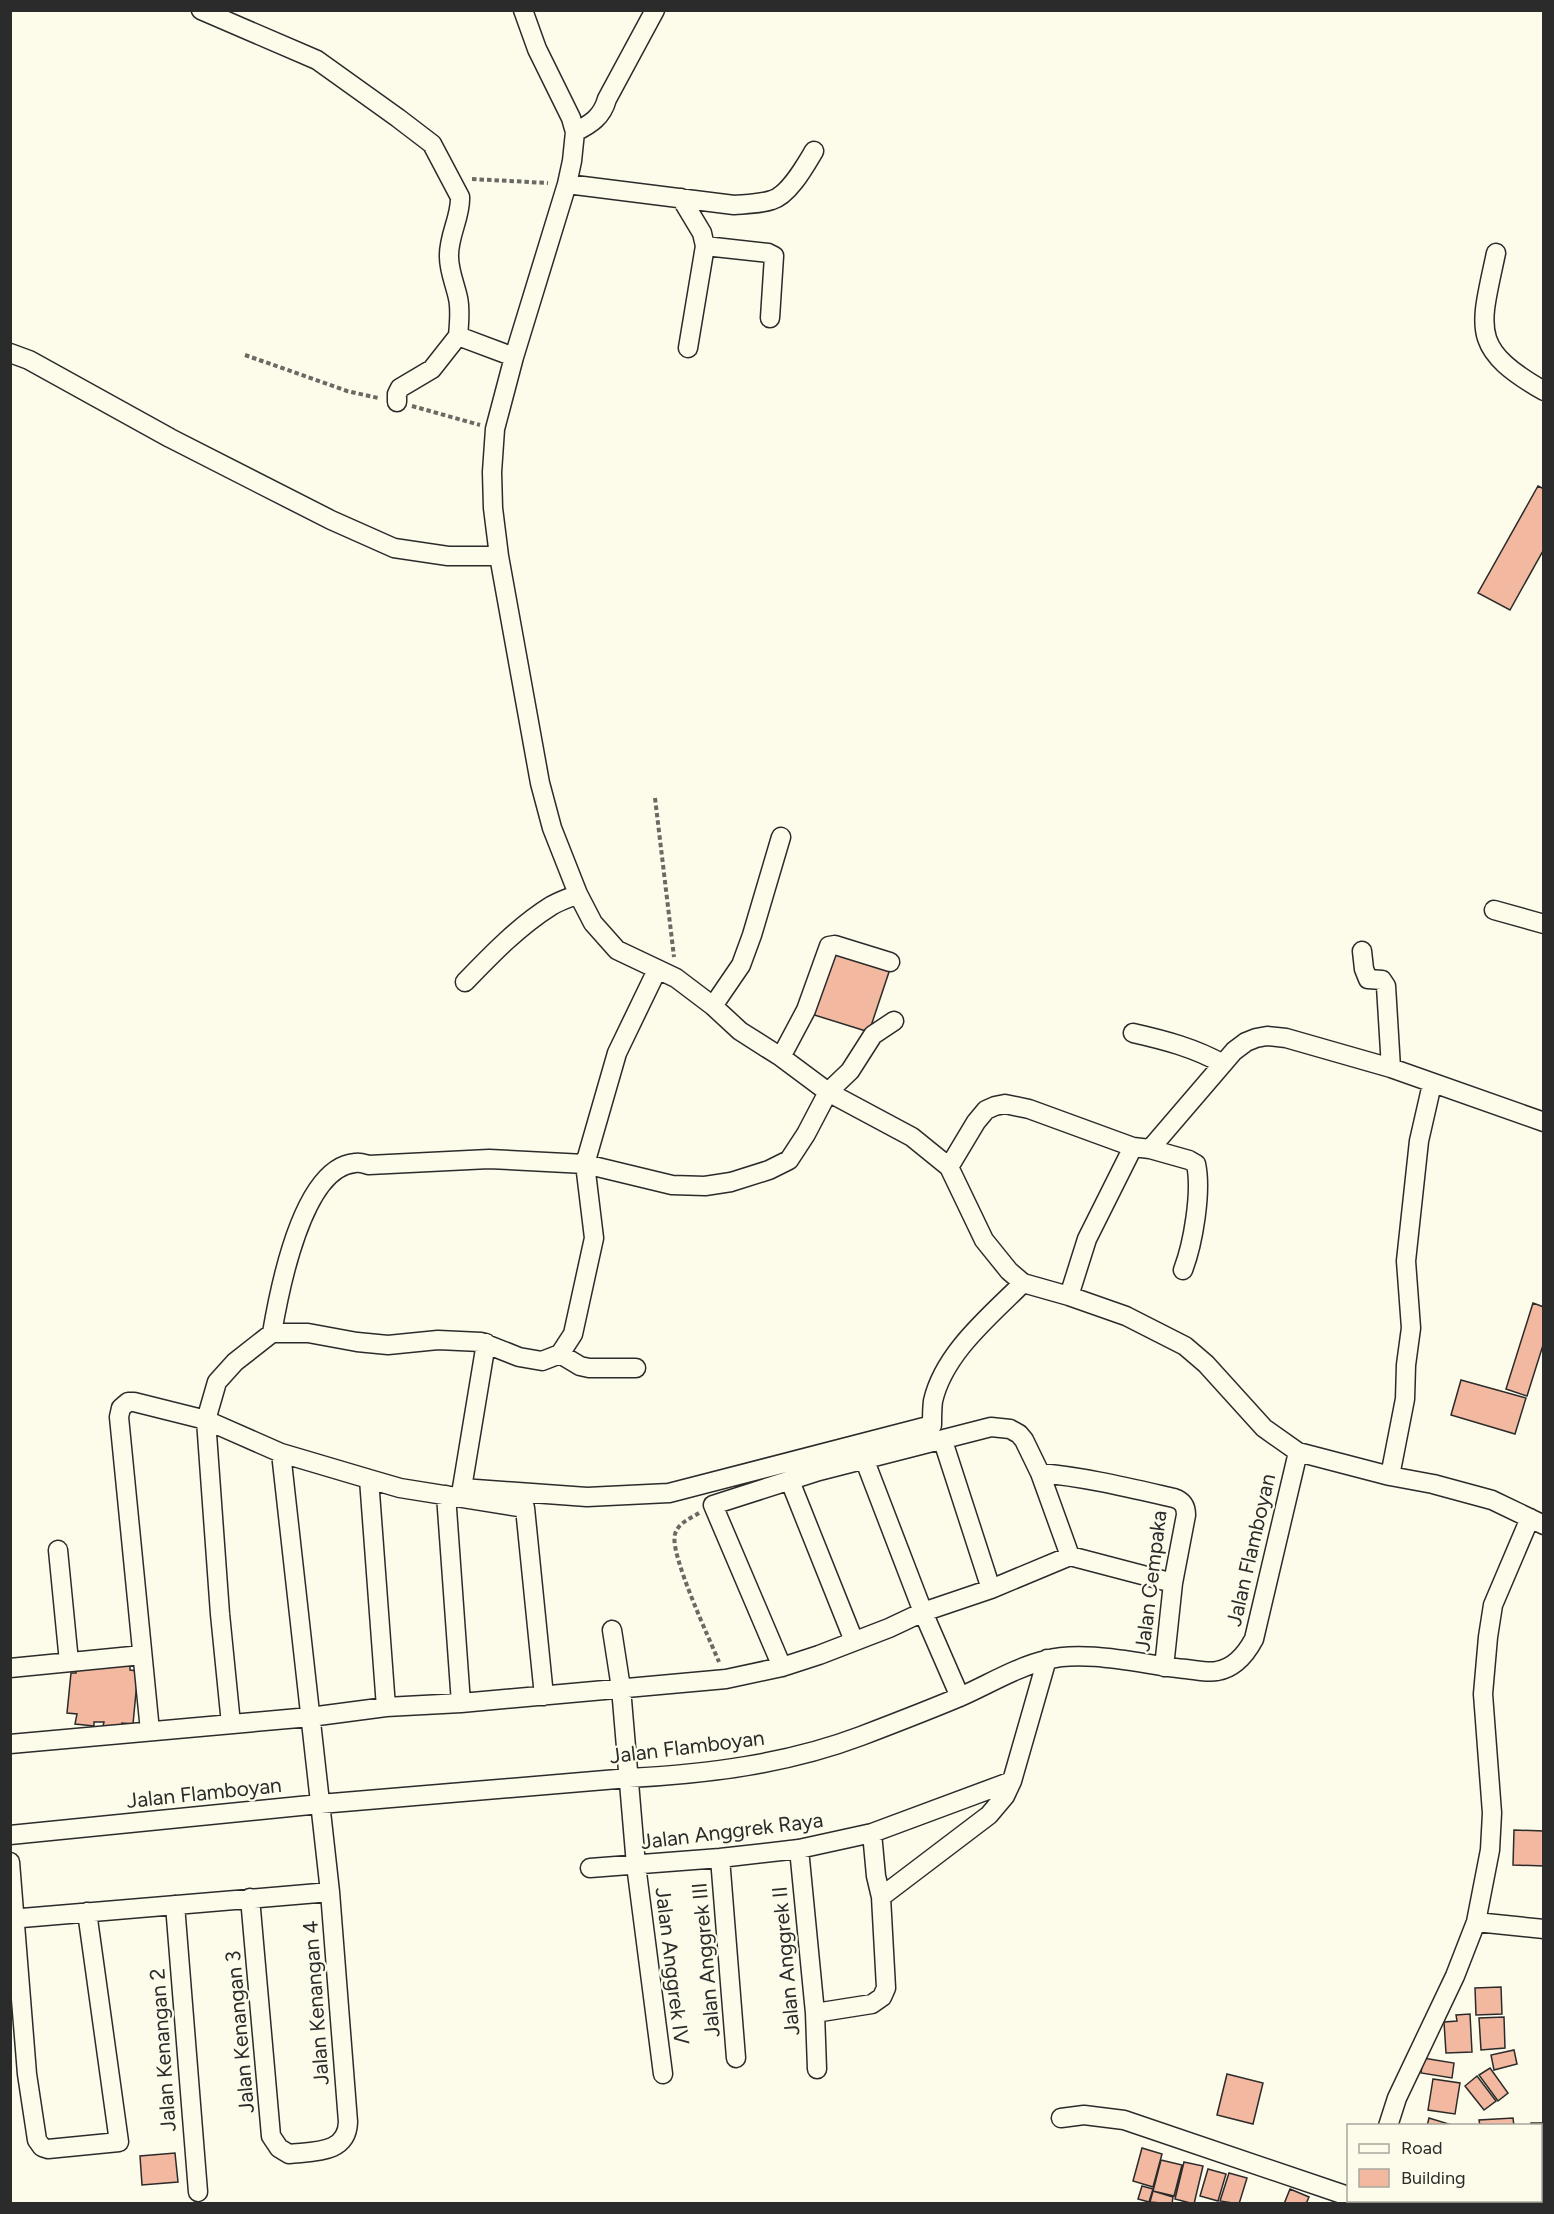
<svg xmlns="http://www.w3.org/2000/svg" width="1554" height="2214" font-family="Figtree,sans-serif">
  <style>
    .building { fill: #f2b8a0; stroke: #2b2b2b; stroke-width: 1.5 }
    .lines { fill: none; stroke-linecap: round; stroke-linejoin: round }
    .street-casing { stroke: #2b2b2b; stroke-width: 21 }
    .path { stroke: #6a6964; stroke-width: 4; stroke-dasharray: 4.5 3; stroke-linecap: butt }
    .street { stroke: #fdfbea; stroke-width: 18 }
    .labels { text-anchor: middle; stroke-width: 4.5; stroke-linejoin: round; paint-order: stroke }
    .street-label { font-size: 21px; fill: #2b2b2b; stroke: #fdfbea }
  </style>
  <rect width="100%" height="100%" fill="#fdfbea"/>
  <path class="building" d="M1538,486L1544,489V549L1510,610L1478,593Z
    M829,950L890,969L869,1032L808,1013Z
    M1533,1303L1544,1307V1342L1527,1396L1506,1389Z
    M1461,1380L1526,1398L1515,1434L1451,1415Z
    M77,1661L130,1664V1670L138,1671L133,1724L122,1723V1727L103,1726L104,1722H94V1726L75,1724L77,1714L67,1713L71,1673H76Z
    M1514,1830L1544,1831V1866L1513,1865Z
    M1501,1987L1502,2014L1476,2015L1475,1988Z
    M1470,2014L1472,2052L1446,2053L1444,2022L1457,2021L1456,2015Z
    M1504,2017L1505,2048L1481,2050L1479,2018Z
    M1514,2050L1517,2064L1494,2070L1491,2055Z
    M1423,2058L1454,2063L1452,2078L1421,2073Z
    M1490,2068L1508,2093L1498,2101L1479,2075Z
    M1227,2074L1263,2083L1253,2124L1217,2115Z
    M1477,2076L1496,2101L1484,2110L1465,2086Z
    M1433,2079L1460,2083L1455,2114L1428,2110Z
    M1429,2118L1452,2125L1451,2126H1427Z
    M1513,2118L1514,2126H1480L1479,2120Z
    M1531,2123H1544V2148H1540V2126H1531Z
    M1142,2148L1162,2154L1153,2187L1133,2181Z
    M175,2153L178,2182L142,2185L140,2156Z
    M1161,2160L1182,2165L1174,2196L1153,2191Z
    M1184,2162L1203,2166L1194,2204L1175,2199Z
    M1208,2169L1226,2174L1218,2201L1200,2196Z
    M1229,2173L1247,2178L1239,2204L1220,2201Z
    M1142,2186L1153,2189L1149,2202L1138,2199Z
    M1290,2189L1309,2197L1306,2204H1284Z
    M1153,2191L1173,2197L1172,2204L1150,2202Z
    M1464,2200H1500L1499,2204H1463Z"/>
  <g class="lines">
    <defs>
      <path id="street" d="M201,10L317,60L398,118L432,144L460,197C461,217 448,236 449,257C449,271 455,284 458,298C460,307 459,326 458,336
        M523,10L537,49L571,118L575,132L572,161L567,184L514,357L495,429L492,472L493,508L499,556L540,783L552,828L578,894L593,923L617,950L676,978L713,1006L740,1031L781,1057L828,1092L912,1137L949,1167L984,1240L1009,1271L1023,1283L1069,1296L1126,1316L1185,1346L1206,1364L1264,1428L1298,1452L1390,1476L1433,1484L1492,1500L1544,1525
        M575,132C591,124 602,117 607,99L655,10
        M567,184L734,205C746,204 760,204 772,200C789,195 805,166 814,151
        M681,198L702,233L705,246L688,348
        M705,246L768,253L774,256L770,318
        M1496,253C1480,329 1469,348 1544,391
        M10,353L29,360L170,438L331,520L394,548L448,556H499
        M397,402V394L400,388L432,369L458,336L514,357
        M1494,910L1544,924
        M1362,951L1364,969L1368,979L1382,980L1386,986L1391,1068
        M465,982C491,955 519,926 551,906C559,901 569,898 578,894
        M713,1006L741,965L752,935L781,837
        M1133,1033C1164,1040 1195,1048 1223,1064
        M781,1057L806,1010L829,946L835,945L890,962
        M1150,1149L1189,1160L1196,1164C1202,1192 1193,1244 1183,1270
        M949,1167L976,1122L986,1110L995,1106L1005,1104L1029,1109L1133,1147L1150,1149L1234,1051L1246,1042L1256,1038L1267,1036L1286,1038L1391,1068L1544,1122
        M1069,1296L1087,1239L1133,1147
        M272,1333C279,1292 302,1167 355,1163C360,1162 365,1164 369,1165L489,1159L585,1164L672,1185L705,1186L731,1182L769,1170L789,1160L806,1134L828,1092L850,1071L873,1035L894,1021
        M486,1343L462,1488L587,1497L669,1493L932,1425C932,1417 932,1409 933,1401C944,1353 990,1316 1023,1283
        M560,1354L580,1366L589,1368H636
        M943,1441L991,1589
        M865,1461L923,1612L960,1697
        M1040,1473C1085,1477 1130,1488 1174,1498C1183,1501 1186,1506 1186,1515L1173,1583L1164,1667
        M1390,1476L1405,1399L1406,1365L1411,1328L1406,1261L1419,1141L1432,1084
        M790,1481L854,1641
        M446,1495L461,1703
        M58,1550L69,1662
        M612,1630L621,1688L636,1865L663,2074
        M782,1667L713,1505L819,1471L991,1427L1010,1429L1019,1434L1024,1440L1040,1473L1070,1556
        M10,1668L142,1655
        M386,1707L369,1479L400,1488L525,1508L544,1696
        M231,1724L220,1614L206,1420L281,1453
        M150,1731L119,1417L121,1408L128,1402H134L206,1420L217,1382L235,1362L272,1333H308L357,1342L388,1345L438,1340L481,1342L519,1357L542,1361L560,1354L573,1334L594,1238L585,1164L617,1053L657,970
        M10,1744L310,1717L386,1707L461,1703L726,1679L782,1667L819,1655L889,1628L923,1612L991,1589L1070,1556L1173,1583
        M10,1835L320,1804L629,1778C707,1774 787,1764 861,1736C895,1723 929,1710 962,1696C989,1684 1017,1667 1046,1660C1085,1649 1145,1665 1186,1669C1196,1670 1208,1673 1217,1671C1235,1668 1246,1654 1254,1639L1298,1452
        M799,1849L815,2013L817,2069
        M720,1858L736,2058
        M10,1862L27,2074L37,2140L42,2147L48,2149L119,2142L87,1912
        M590,1868L720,1858L799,1849L872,1833L1012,1781
        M881,1897L989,1815L1005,1796L1012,1781L1047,1659
        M250,1898L271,2136L279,2148L289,2154C314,2151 347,2154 348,2122L330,1892L281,1453L369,1479
        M175,1905L198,2192
        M10,1919L330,1892
        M1476,1922L1544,1929
        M815,2013L872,2004L882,1997L886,1988L881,1897L876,1876L872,1833
        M1061,2118L1084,2115L1124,2120L1348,2196
        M1388,2126L1397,2098L1455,1976L1476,1922L1490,1850L1492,1813L1483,1694L1488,1637L1493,1605L1530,1518
        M1361,2200L1369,2204"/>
    </defs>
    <use href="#street" class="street-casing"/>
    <path class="path" d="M472,179L548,183
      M245,355L347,391L378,398
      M412,406L480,425
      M655,798L674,957
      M699,1513C691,1518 678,1523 675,1534C669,1553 710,1640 719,1662"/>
    <use href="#street" class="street"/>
  </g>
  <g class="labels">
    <g class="street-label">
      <text transform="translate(1251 1550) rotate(-77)" y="7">Jalan Flamboyan</text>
      <text transform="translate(1151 1581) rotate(-83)" y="7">Jalan Cempaka</text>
      <text transform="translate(687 1747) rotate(-7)" y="7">Jalan Flamboyan</text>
      <text transform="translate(204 1793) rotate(-6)" y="7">Jalan Flamboyan</text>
      <text transform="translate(732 1831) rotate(-7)" y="7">Jalan Anggrek Raya</text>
      <text transform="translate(706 1960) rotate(-95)" y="7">Jalan Anggrek III</text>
      <text transform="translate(786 1961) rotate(-95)" y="7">Jalan Anggrek II</text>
      <text transform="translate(672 1966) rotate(83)" y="7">Jalan Anggrek IV</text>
      <text transform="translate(316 2003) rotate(-94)" y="7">Jalan Kenangan 4</text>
      <text transform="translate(240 2032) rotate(-95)" y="7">Jalan Kenangan 3</text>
      <text transform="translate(163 2050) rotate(-94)" y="7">Jalan Kenangan 2</text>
    </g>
  </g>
  <rect width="1554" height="2214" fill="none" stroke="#2b2b2b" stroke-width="24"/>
  <rect x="1347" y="2124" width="195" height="78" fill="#fdfbea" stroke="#a9a89e" stroke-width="1.5"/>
  <rect x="1359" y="2144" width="30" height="9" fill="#fdfbea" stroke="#a9a89e" stroke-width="1.5"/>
  <text x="1401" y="2154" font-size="18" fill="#2b2b2b">Road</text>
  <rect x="1359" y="2169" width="30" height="18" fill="#f2b8a0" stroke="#a9a89e" stroke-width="1.5"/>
  <text x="1401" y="2184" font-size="18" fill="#2b2b2b">Building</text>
</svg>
